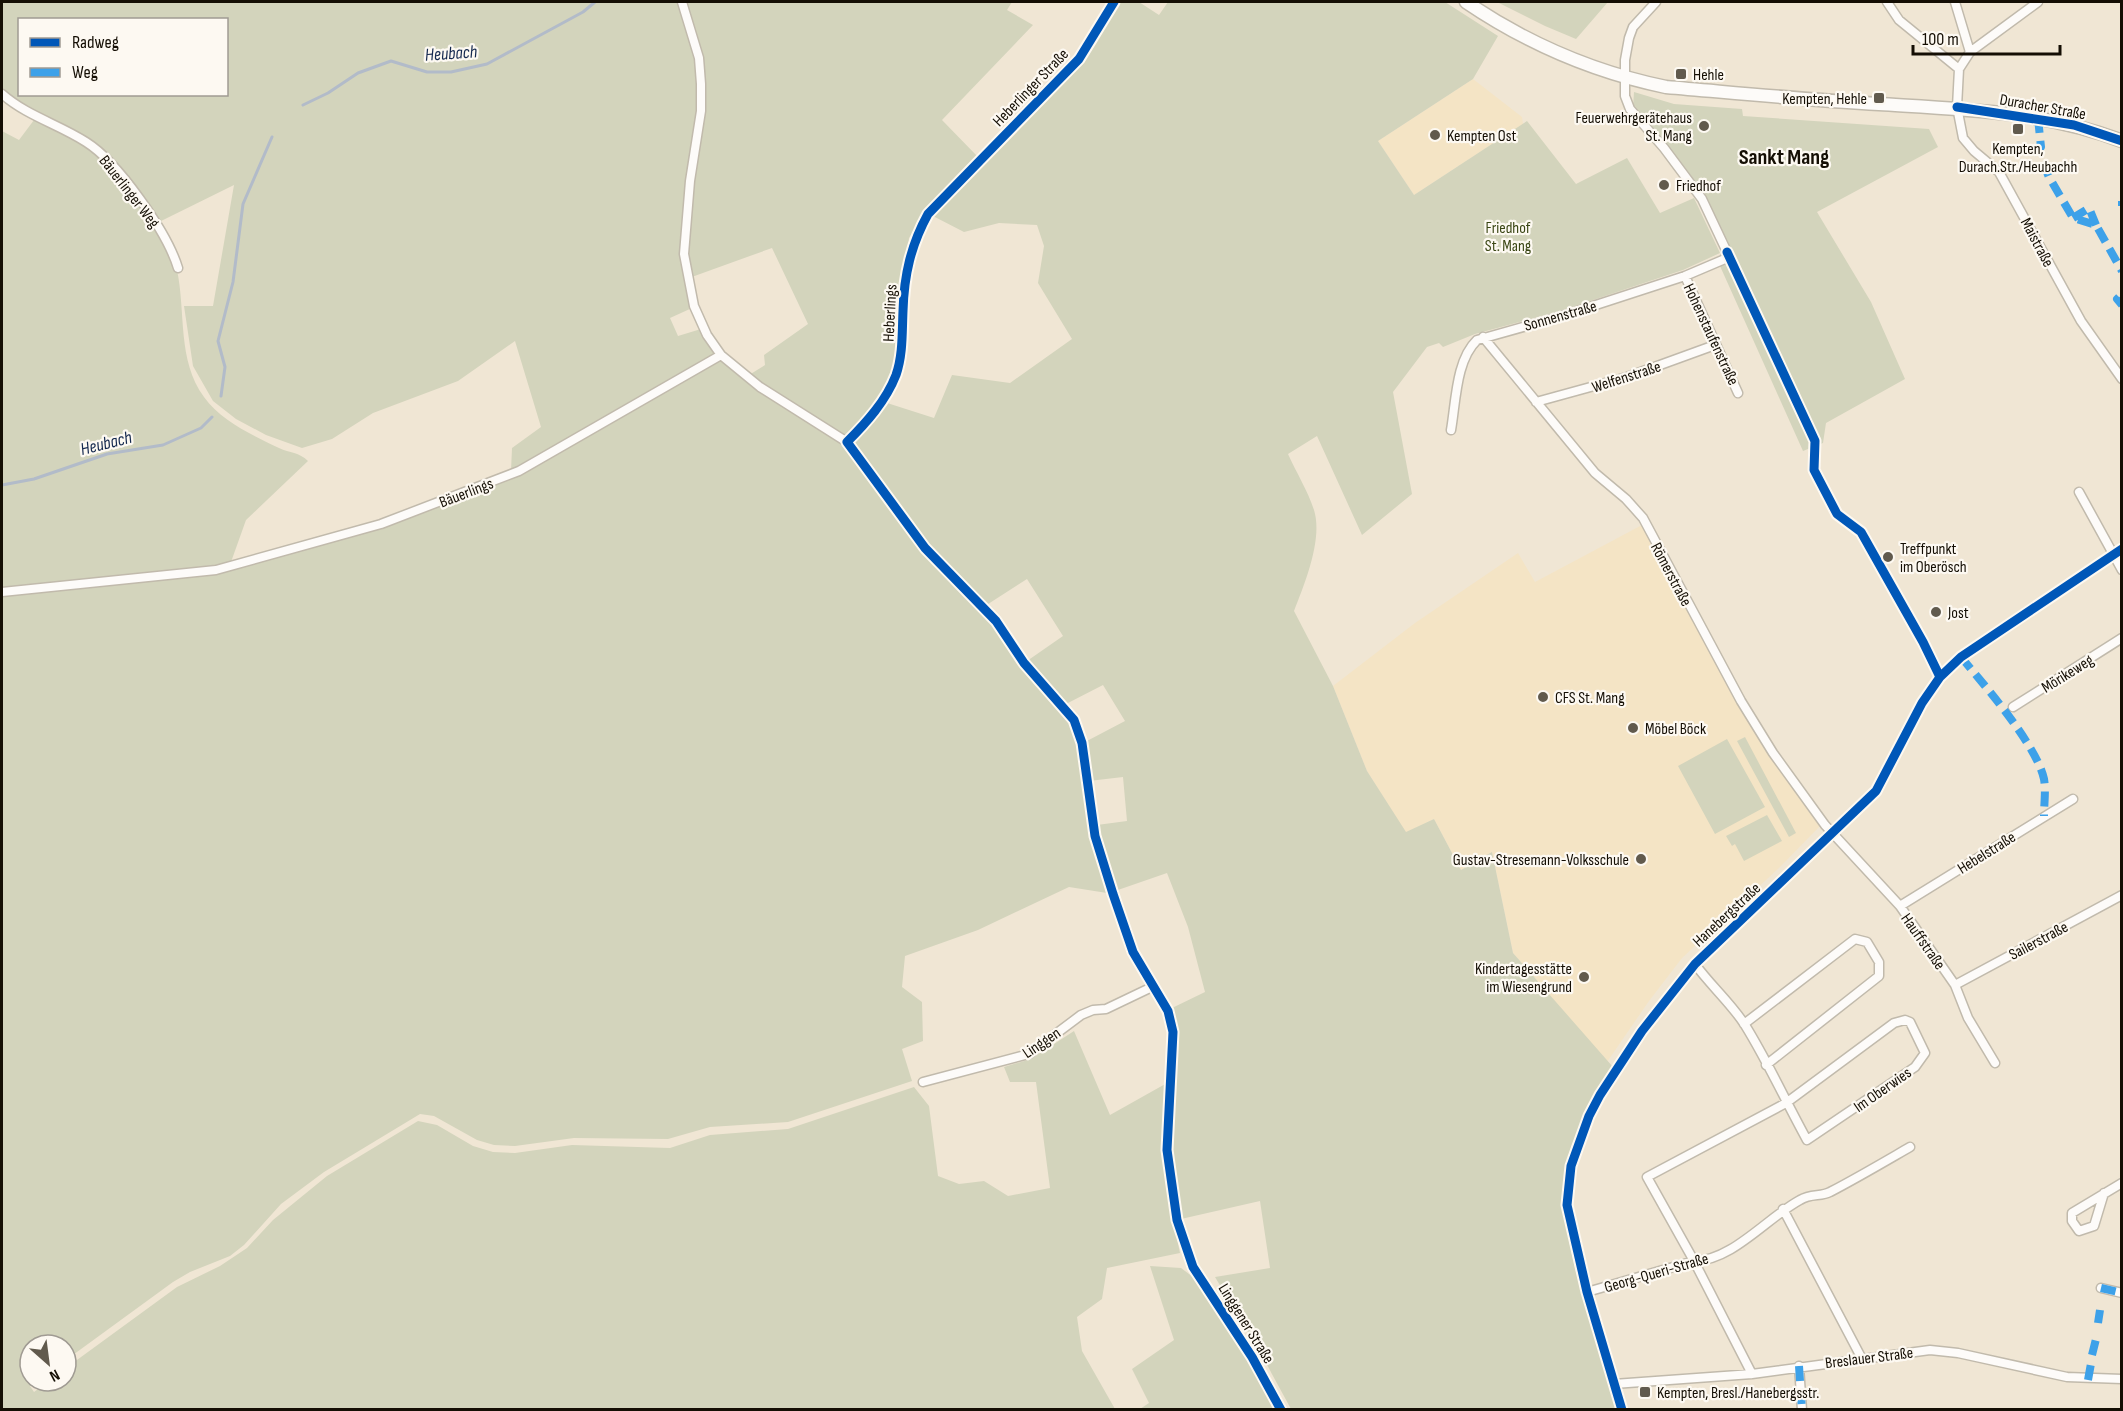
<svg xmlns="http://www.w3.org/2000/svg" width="2123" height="1411" font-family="'Sofia Sans Condensed',sans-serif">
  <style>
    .built { fill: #f4e4c5 }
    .green { fill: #d3d4bc; fill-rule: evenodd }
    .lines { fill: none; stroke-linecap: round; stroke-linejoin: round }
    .stream { stroke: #b2bbc9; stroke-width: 3 }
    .street-casing { stroke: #c1baac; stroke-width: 11 }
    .secondary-casing { stroke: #c1baac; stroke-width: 15 }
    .street { stroke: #fdfbf9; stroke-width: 8 }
    .secondary { stroke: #fdfbf9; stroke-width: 12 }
    .quiet { stroke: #3da1e9; stroke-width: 8; stroke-dasharray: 15 8; stroke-linecap: butt }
    .cycleway-casing { stroke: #fdf9f2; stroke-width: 13 }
    .cycleway { stroke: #0057b8; stroke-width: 9 }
    .poi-dot { fill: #615a4d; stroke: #fdf9f2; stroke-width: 2 }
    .labels { text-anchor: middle; stroke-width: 4.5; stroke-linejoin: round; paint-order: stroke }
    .poi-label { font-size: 16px; fill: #140e04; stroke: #fdf9f2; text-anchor: start }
    .street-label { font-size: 16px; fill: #140e04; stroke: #fdf9f2 }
    .park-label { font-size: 16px; fill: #3a4614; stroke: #fdf9f2 }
    .water-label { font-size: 18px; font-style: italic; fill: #15294f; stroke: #fdf9f2 }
    .district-label { font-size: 22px; font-weight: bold; fill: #140e04; stroke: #fdf9f2 }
  </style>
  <rect width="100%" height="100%" fill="#f0e6d4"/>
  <path class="built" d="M1473,79L1522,117L1523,124L1414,195L1378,141Z
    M1642,525L1769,755L1820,826L1781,866L1682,958L1649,1001L1607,1062L1513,953L1492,852L1461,870L1434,819L1406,833L1367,771L1333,686L1415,623L1518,553L1535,582Z"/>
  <path class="green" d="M2,2H677L696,59L698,111L687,181L681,254L692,308L670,318L678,336L701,329L717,354L511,471L512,448L541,427L515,341L458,381L373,413L332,439L302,448L266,435L236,419L213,401L193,366L184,306H213L234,185L157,223L111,157L99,146L36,115L2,90ZM20,20H226V94H20Z
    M685,2H1012L1007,10L1033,25L942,120L977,156L925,212L909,238L895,373L874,407L847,438L787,402L749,375L765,365L764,355L808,324L772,248L689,278C682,222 699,169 704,114C708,75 698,38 685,2Z
    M1119,2H1139L1159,15L1168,2H1445L1498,36L1473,79L1378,141L1414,195L1527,121L1576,184L1627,158L1660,213L1694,198L1720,253L1683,270L1560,311L1475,334L1443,347L1439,343L1427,347L1393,392L1412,494L1362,535L1317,436L1288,454C1296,472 1308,491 1314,510C1323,539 1305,583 1294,611L1333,686L1367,771L1406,832L1434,819L1461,870L1492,852L1513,953L1613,1067C1594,1097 1574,1130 1566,1166C1552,1224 1600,1350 1618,1409H1291L1260,1352L1215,1277L1270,1268L1260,1201L1181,1219L1170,1151L1177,1031L1170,1009L1205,992L1188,927L1167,873L1115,891L1097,825L1127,821L1123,777L1089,781L1085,742L1125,721L1103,685L1066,704L1027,661L1063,636L1027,579L985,606L927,547L852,443L884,402L934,418L952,375L1010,383L1072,339L1038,283L1044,246L1037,225L999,223L964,232L931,215L1083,61Z
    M1497,2H1608L1576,39L1545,26Z
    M1634,92L1674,104L1742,109L1743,116L1929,129L1938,147L1817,212L1871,302L1905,379L1826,423L1823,443L1803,451L1720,266L1726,261L1730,250L1706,198L1671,150L1633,108Z
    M34,120C58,130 81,140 101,157C120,172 172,246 177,270C186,313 177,360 204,397C221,421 254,436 279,448C290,453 299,452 308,461L246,520L231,562L188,571L2,589V131L19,140Z
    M720,358L844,444L923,551L993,624L1020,665L1071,721L1079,744L1091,837L1107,893L1069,887L978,930L905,956L902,987L922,1002L923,1041L902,1049L912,1081L788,1122L710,1127L668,1139L574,1138L515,1146L494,1145L477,1140L434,1116L420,1114L324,1172L281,1204L244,1245L230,1256L190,1272L173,1282L66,1360V1345H30V1381H37L30,1386L34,1392L49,1381H66V1368L177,1287L220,1266L247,1248L273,1220L327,1176L418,1121L437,1125L473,1146L493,1152L515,1153L572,1145L670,1148L710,1135L788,1129L914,1087L929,1106L938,1176L959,1184L984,1181L1008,1196L1050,1188L1036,1082H1010L1004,1067L1031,1059L1074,1031L1110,1115L1167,1083L1163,1151L1166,1186L1180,1253L1107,1268L1102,1299L1077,1317L1082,1351L1115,1409L2,1410V595L217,574L382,527L520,474Z
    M1745,737L1796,833L1789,837L1737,741Z
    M1727,739L1765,807L1715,834L1678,766Z
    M1767,815L1782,841L1744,861L1735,844L1732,846L1726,836Z
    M1150,1266L1181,1268L1197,1280L1277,1409H1140L1149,1403L1132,1369L1174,1340Z"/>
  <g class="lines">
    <path class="stream" d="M303,105L328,93L358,73L391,61L427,72H451L487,64L583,12L595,2
      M221,396L225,367L218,341L233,282L243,204L272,137
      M2,485L34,479L107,454L163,445L201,428L212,417"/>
    <defs>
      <path id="street" d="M682,2L699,58L701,84V111L690,181L684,254L694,306L707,335L721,355L760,387L847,442L925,548L996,621L1024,663L1074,720L1082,743L1095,836L1113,894L1133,952L1168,1011L1173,1032L1167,1150L1177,1220L1193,1267L1252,1357L1281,1410
        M1887,2L1899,20L1959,69
        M1955,2L1970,52
        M2038,2L1970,52L1959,69L1957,107L1963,138L1974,151L1999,172L2081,321L2122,379
        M2,94C27,116 58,124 86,142C118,162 167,232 178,268
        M1685,276L1738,393
        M1483,337L1595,473L1626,499L1643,518L1741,701L1773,753L1825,825L1900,906L1955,985L1968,1018L1995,1063
        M1536,402L1627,377L1715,345
        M1451,430C1456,401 1456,360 1477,340L1562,316L1685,276L1725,259L1727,252L1702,199L1664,148L1630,109L1625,96V60L1629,38L1633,27L1656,2
        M847,442C866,423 886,401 896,375C903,355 902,333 903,311C904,275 911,245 928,214L1079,59L1114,2
        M2079,492L2122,570
        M2,592L216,570L381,524L519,471L721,355
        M2013,707L2122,638
        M1900,906L2073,799
        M1695,964C1710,985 1731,1003 1745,1025C1768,1062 1786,1102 1807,1140L1915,1067L1925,1053L1910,1022L1905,1020L1894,1023L1786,1103L1647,1177L1694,1261L1752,1374
        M1955,985L2122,895
        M1744,1024L1855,939L1867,942L1879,962V976L1766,1065
        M923,1082L1029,1054L1081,1015L1093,1010L1106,1009L1152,987
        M2104,1193L2094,1226L2079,1231L2072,1221V1213L2122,1183
        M1783,1209L1861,1357
        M2101,1288L2122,1293
        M1587,1292L1694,1261C1732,1261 1768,1217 1800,1200C1811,1193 1821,1197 1830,1192C1857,1178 1884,1162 1910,1147
        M1799,1366L1802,1410
        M1614,1384L1752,1374L1930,1350L1958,1353L2067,1377L2122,1379
        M1622,1410L1587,1292L1567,1205L1571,1166L1589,1116L1600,1095L1642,1031L1695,964L1876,791L1922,703L1940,677L1961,657L2122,549"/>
      <path id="secondary" d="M1466,2C1528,44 1593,72 1666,87C1737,93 1808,100 1879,104C1961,109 2044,111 2122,141"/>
    </defs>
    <use href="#street" class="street-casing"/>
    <use href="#secondary" class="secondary-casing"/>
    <use href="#street" class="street"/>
    <use href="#secondary" class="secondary"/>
    <path class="quiet" d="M2038,118L2041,147L2038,152L2049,177L2073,218L2096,225L2122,271
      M2122,201V206
      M2073,218L2089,208L2096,225
      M2119,297L2117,299L2122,305
      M1961,657C1985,686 2036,744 2044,779C2046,791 2044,804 2044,816
      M2101,1288L2122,1293
      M2098,1323L2100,1310
      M2092,1355L2096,1339
      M1799,1366L1802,1410
      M2088,1380L2092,1358"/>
    <defs>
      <path id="cycleway" d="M1114,2L1079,59L928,214C911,245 904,275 903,311C902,333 903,355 896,375C886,401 866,423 847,442L925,548L996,621L1024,663L1074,720L1082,743L1095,836L1113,894L1133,952L1168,1011L1173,1032L1167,1150L1177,1220L1193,1267L1252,1357L1281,1410
        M1957,107L2074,125L2122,141
        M1727,252L1815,441L1814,470L1837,514L1861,532L1923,642L1940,677
        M1622,1410L1587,1292L1567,1205L1571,1166L1589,1116L1600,1095L1642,1031L1695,964L1876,791L1922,703L1940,677L1961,657L2122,549"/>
    </defs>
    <use href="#cycleway" class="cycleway-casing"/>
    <use href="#cycleway" class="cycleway"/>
  </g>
  <g class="poi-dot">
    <rect x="1675" y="68" width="12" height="12" rx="3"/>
    <rect x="1873" y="92" width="12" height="12" rx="3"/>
    <circle cx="1704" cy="126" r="6"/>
    <rect x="2012" y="123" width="12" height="12" rx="3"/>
    <circle cx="1435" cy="135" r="6"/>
    <circle cx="1664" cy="185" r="6"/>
    <circle cx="1888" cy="557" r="6"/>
    <circle cx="1936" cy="612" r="6"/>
    <circle cx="1543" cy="697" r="6"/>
    <circle cx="1633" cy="728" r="6"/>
    <circle cx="1641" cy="859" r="6"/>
    <circle cx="1584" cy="977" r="6"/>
    <rect x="1639" y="1386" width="12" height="12" rx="3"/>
  </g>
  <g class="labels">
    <g class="poi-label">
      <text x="1693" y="80">Hehle</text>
      <text x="1867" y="104" text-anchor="end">Kempten, Hehle</text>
      <text x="1692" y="123" text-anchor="end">Feuerwehrgerätehaus<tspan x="1692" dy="18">St. Mang</tspan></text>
      <text x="1447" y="141">Kempten Ost</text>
      <text x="2018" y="154" text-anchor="middle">Kempten,<tspan x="2018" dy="18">Durach.Str./Heubachh</tspan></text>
      <text x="1676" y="191">Friedhof</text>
      <text x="1900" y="554">Treffpunkt<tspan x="1900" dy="18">im Oberösch</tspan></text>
      <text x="1948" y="618">Jost</text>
      <text x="1555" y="703">CFS St. Mang</text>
      <text x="1645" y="734">Möbel Böck</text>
      <text x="1629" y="865" text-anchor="end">Gustav-Stresemann-Volksschule</text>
      <text x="1572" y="974" text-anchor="end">Kindertagesstätte<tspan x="1572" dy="18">im Wiesengrund</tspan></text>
      <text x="1657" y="1398">Kempten, Bresl./Hanebergsstr.</text>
    </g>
    <g class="street-label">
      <text transform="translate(1030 87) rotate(-46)" y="6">Heberlinger Straße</text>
      <text transform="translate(2043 106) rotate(10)" y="6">Duracher Straße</text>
      <text transform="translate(130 191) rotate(52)" y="6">Bäuerlinger Weg</text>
      <text transform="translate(2038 242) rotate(62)" y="6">Maistraße</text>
      <text transform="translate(889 313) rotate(-87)" y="6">Heberlings</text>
      <text transform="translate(1560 315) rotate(-16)" y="6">Sonnenstraße</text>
      <text transform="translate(1712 334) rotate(65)" y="6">Hohenstaufenstraße</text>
      <text transform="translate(1626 376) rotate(-18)" y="6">Welfenstraße</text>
      <text transform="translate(466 492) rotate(-21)" y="6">Bäuerlings</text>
      <text transform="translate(1672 574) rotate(62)" y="6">Römerstraße</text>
      <text transform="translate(2067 673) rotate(-32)" y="6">Mörikeweg</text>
      <text transform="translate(1986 852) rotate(-32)" y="6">Hebelstraße</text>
      <text transform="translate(1726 914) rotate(-43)" y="6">Hanebergstraße</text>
      <text transform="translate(2038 940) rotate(-28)" y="6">Sailerstraße</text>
      <text transform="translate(1924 941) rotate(55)" y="6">Hauffstraße</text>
      <text transform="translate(1041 1042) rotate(-34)" y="6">Linggen</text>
      <text transform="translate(1882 1089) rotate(-35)" y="6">Im Oberwies</text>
      <text transform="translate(1656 1272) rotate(-16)" y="6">Georg-Queri-Straße</text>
      <text transform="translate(1247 1323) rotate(58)" y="6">Linggener Straße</text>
      <text transform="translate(1869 1357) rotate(-7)" y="6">Breslauer Straße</text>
    </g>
    <g class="park-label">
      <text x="1508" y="233">Friedhof<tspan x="1508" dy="18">St. Mang</tspan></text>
    </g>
    <g class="water-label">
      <text transform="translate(451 53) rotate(-4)" y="6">Heubach</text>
      <text transform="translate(106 443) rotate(-14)" y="6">Heubach</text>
    </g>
    <g class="district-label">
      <text x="1784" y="164">Sankt Mang</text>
    </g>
  </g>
  <rect width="2123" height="1411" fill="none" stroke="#140e04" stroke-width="6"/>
  <rect x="18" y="18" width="210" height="78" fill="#fdf9f2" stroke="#a09b93" stroke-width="1.5"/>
  <rect x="30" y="38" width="30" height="9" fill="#0057b8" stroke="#a09b93" stroke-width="1.5"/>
  <text x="72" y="48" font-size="18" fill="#140e04">Radweg</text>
  <rect x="30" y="68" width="30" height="9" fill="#3da1e9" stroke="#a09b93" stroke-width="1.5"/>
  <text x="72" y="78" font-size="18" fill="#140e04">Weg</text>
  <g transform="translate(48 1363) rotate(152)"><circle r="28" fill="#fdf9f2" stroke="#a09b93" stroke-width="1.5"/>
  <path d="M0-4.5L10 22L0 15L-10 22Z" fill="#615a4d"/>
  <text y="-9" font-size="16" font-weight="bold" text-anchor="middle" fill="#140e04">N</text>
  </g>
  <path d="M1913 45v9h147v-9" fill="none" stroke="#140e04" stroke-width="3"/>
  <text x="1922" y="45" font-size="18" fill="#140e04" stroke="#fdf9f2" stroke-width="4.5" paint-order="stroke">100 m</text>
</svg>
